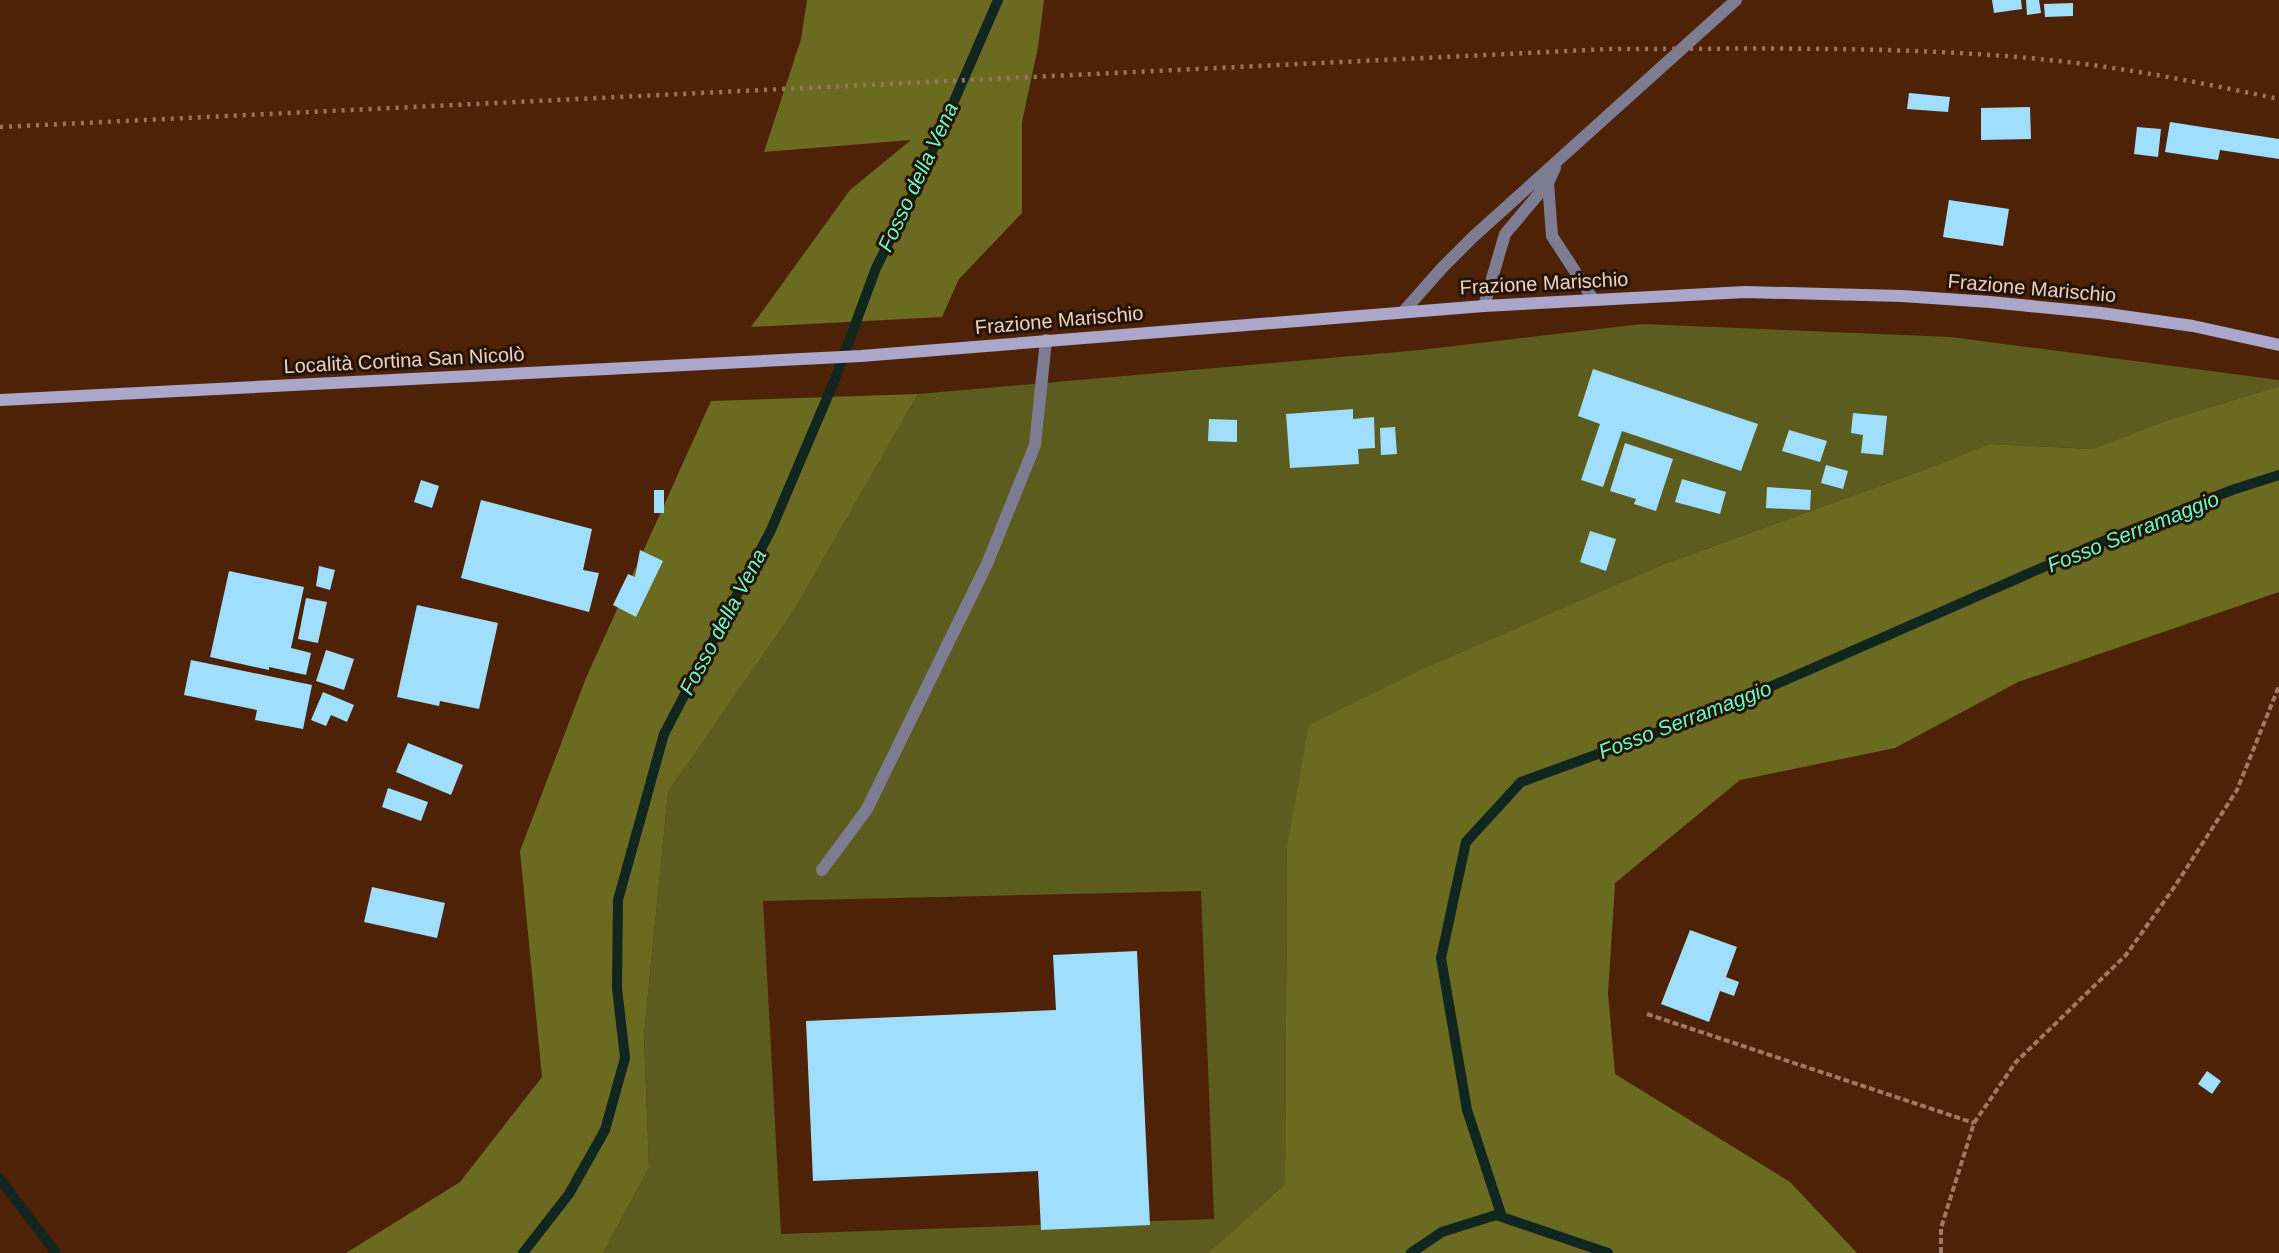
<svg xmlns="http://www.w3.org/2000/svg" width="2279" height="1253" font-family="Helvetica,sans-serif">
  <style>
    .green { fill: #5d5c1f; fill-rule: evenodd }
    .forest { fill: #6b6a21 }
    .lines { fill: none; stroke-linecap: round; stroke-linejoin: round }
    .stream { stroke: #10261e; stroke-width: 10 }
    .building { fill: #9fdffd }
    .path { stroke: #9e7a65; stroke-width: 4; stroke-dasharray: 6 3; stroke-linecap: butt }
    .street { stroke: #7e7c93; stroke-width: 12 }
    .secondary { stroke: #aaa7cb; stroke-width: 12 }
    .rail { stroke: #99755f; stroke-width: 4.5; stroke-dasharray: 3 6; stroke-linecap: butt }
    .labels { text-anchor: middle; stroke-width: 6; stroke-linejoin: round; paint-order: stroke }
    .street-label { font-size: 20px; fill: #ecd0c1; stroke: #261308 }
    .water-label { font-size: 21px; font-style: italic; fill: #63fecc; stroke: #261308 }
  </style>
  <rect width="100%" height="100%" fill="#4e2207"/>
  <path class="green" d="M1642,324L1951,337L2279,380V386L2168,420L2092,449L1989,444L1929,468L1659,566L1429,666L1287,847L1285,1184L1208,1253H603L649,1168L644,1035L668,792L795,609L918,394L1420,350ZM1201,891L1214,1219L781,1234L763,901Z"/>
  <path class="forest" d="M807,0H1044L1038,47L1022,122V213L959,279L942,317L751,327L850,190L911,140L764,152L801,39Z
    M2279,386V592L2018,682L1895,748L1740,780L1615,883L1608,993L1615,1074L1790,1182L1857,1253H1208L1285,1184L1287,847L1309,725L1429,666L1659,566L1929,468L1989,444L2092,449L2168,420Z
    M918,394L795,609L668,792L644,1035L649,1168L603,1253H346L460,1182L542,1077L520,851L586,678L711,401Z"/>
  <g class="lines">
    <path class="stream" d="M0,1179L56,1253
      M1502,1217L1467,1110L1441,958L1466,842L1521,782L1708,714L2094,545L2232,490L2279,475
      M523,1253L569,1194L605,1130L625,1058L617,988L618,900L664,734L771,530L835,379L876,268L918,184L998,0
      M1411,1253L1442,1232L1496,1215L1608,1253"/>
  </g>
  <path class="building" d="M1992,0H2021L2022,9L1994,13Z
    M2026,0H2039L2041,13L2027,15Z
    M2073,3V16L2045,17L2044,4Z
    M1909,93L1950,97L1948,112L1907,109Z
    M2030,107L2031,139L1981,140V108Z
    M2170,122L2279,139V159L2220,150L2218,160L2165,152Z
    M2137,127L2161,129L2158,157L2134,154Z
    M1949,200L2009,209L2003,246L1943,237Z
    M1593,369L1758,424L1741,471L1622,431L1603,487L1581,480L1600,424L1578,416Z
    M1353,409V419L1374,417L1375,448L1358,449L1359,464L1290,468L1286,414Z
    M1853,413L1887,416L1883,455L1861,453L1863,435L1851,433Z
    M1209,419L1237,420V442L1208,441Z
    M1395,427L1397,454L1381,455L1380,428Z
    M1789,430L1827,441L1820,462L1782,451Z
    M1625,443L1673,459L1656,511L1634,504L1636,499L1610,491Z
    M1826,465L1848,471L1843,489L1821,483Z
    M1682,479L1726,492L1720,514L1675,502Z
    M421,480L439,486L432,508L414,502Z
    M1767,487L1811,490L1810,510L1766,508Z
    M654,490H664V513H654Z
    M481,500L592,529L583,570L599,573L589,612L461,578Z
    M1590,531L1616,539L1606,571L1580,562Z
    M640,550L663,561L636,617L613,605L628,574L635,577Z
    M319,566L335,570L330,590L316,586Z
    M229,571L304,587L291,648L311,653L306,675L269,667V670L210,657Z
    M306,598L327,602L318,643L298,639Z
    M417,605L498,623L479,709L440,701L439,706L397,697Z
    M326,650L354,659L344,690L316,681Z
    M191,660L312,685L303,729L255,720L257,710L184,695Z
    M323,692L354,705L347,722L331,715L326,726L311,720Z
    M408,743L463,765L451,795L396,772Z
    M388,788L428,802L421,821L382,807Z
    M372,887L445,903L437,938L364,922Z
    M1690,930L1737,947L1726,977L1739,982L1734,996L1720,991L1709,1022L1661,1004Z
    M1137,951L1150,1225L1041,1230L1038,1171L813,1181L806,1021L1056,1010L1053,955Z
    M2207,1071L2221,1081L2212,1094L2198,1084Z"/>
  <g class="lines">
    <path class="path" d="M1647,1014L1974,1123
      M1941,1253V1228L1974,1123L2016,1062L2126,955L2173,889L2237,790L2279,686"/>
    <path class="street" d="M1548,183L1552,236L1593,299
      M1484,306L1505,234L1548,183L1555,168
      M1403,312L1442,268L1473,237L1736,0
      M822,870L867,809L987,564L1035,445L1046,340"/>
    <path class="secondary" d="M0,400L861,356L1484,306L1745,292L1902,296L1990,302L2101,313L2193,326L2279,345"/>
    <path class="rail" d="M0,127L1609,49C1759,49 1910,45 2059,61C2133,69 2207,84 2279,99"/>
  </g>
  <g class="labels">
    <g class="street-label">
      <text transform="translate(1544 283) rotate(-3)" y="7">Frazione Marischio</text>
      <text transform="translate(2032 288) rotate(5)" y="7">Frazione Marischio</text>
      <text transform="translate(1059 320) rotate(-5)" y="7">Frazione Marischio</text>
      <text transform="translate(404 360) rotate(-3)" y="7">Località Cortina San Nicolò</text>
    </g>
    <g class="water-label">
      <text transform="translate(918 177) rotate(-65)" y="7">Fosso della Vena</text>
      <text transform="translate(2133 532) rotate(-22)" y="7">Fosso Serramaggio</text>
      <text transform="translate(723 622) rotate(-62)" y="7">Fosso della Vena</text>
      <text transform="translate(1685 720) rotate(-21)" y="7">Fosso Serramaggio</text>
    </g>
  </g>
</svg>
